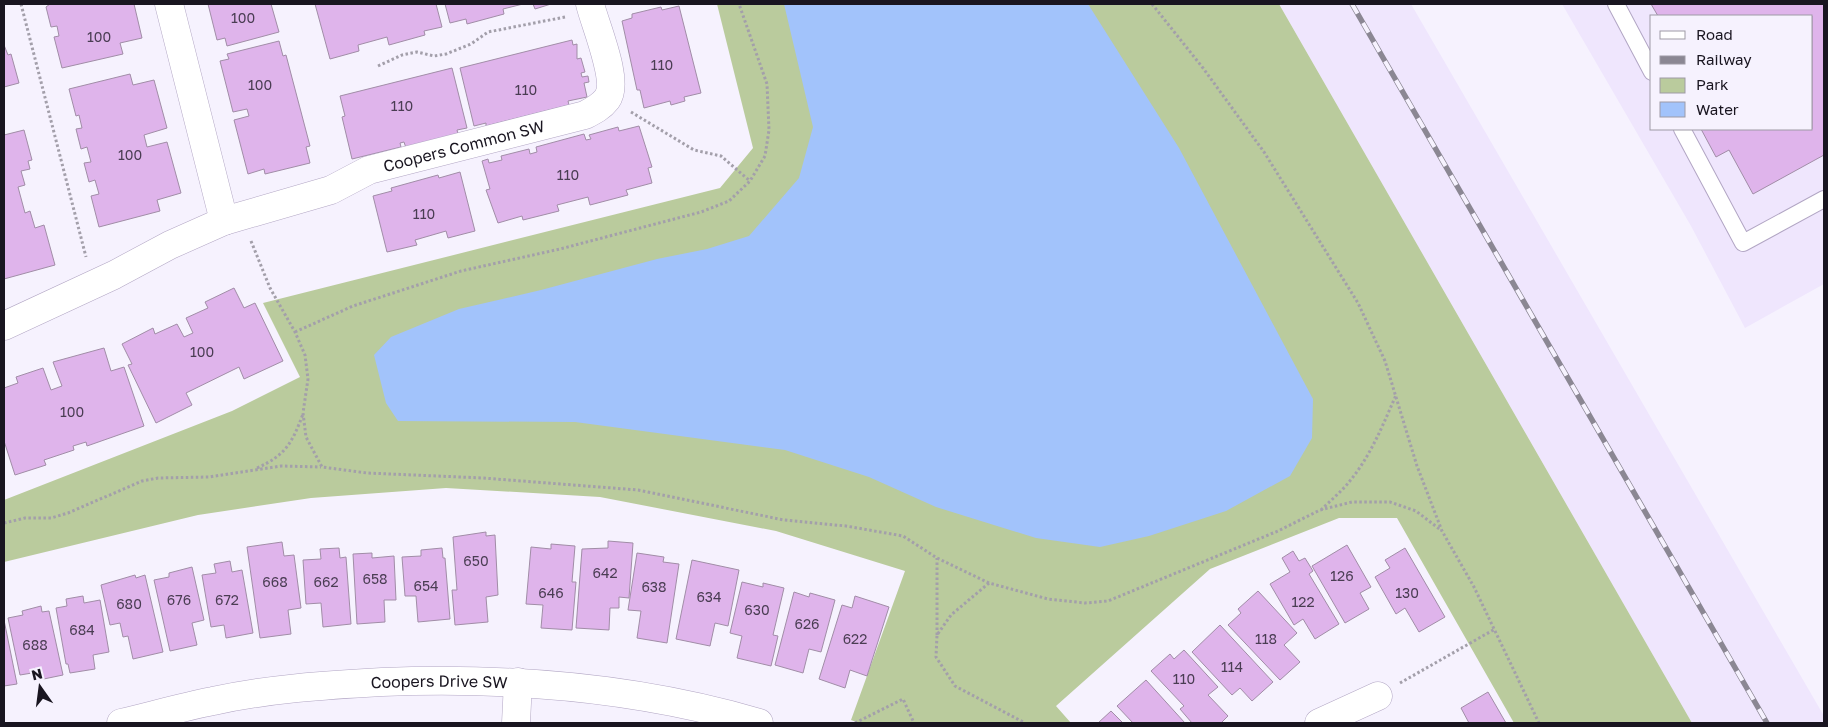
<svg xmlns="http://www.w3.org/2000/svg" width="1828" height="727" font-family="'Golos Text',sans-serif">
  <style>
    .built { fill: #efe6fd; fill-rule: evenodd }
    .green { fill: #bacb9d }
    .water { fill: #a2c3fb }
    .building { fill: #dfb4eb; stroke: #a18da7 }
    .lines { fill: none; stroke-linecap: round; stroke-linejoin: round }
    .service-casing { stroke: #b2a6c4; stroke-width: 18 }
    .minor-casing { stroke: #b2a6c4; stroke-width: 29 }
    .tertiary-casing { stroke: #b2a6c4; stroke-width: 29 }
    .path { stroke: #a39faa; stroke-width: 3; stroke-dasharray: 2.5 2.5; stroke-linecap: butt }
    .service { stroke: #fff; stroke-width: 16 }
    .minor { stroke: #fff; stroke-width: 28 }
    .tertiary { stroke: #fff; stroke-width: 28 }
    .rail-casing { stroke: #8b8793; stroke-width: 5.5 }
    .rail { stroke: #f6f2fe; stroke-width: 4; stroke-dasharray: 11; stroke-linecap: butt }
    .labels { text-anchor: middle; stroke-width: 4; stroke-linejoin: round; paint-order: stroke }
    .number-label { font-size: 14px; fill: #4a3d53 }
    .street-label { font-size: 16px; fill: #191520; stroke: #f6f2fe }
  </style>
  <rect width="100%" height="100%" fill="#f6f2fe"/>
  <path class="built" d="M1279,4H1411L1824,716V723H1692Z
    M1562,4H1824V284L1745,328L1691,226ZM1652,16H1812V129H1652Z"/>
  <path class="green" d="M717,4H1279L1692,723H1514L1397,518H1339L1210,569L1056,706L1071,723H859L851,720L905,571L776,531L600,497L446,488L311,498L198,515L4,562V500L232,411L300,377L263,303L720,188L753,148Z"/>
  <path class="water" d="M784,4H1088L1179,148L1313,399L1312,438L1290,476L1226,511L1149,536L1100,547L1036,538L936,507L869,477L785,450L575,422L398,421L386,403L374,355L391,337L459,309L541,290L657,259L707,249L749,236L799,178L813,127Z"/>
  <path class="building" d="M50,4H134L142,38L120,43L123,54L62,68L54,37L59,36L57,26L51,27L46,7Z
    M208,4H271L279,32L227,46L225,38L217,40Z
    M315,4H436L442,27L424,31L425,35L389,45L387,37L358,45L359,51L330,59Z
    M445,4H523L503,9L504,14L467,24L466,19L450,23Z
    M533,4H551L535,9Z
    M1651,4H1824V155L1753,194L1729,150L1716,157L1701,129H1812V16H1658Z
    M679,6L701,93L684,97L685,101L671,105L670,101L644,108L640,90H637L622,21L632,18V14L661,7L662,10Z
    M572,40L573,45L577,44V59L581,58L585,72L581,73L582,77L588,76L589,82L584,83L587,97L568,101L569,105L486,126V123L474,126L460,68Z
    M279,41L283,56L286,55L310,146L306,147L310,163L265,174L264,169L248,174L234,120L249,116L247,109L233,112L220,61L229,59L227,54Z
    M4,45L8,55L11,54L19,83L4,87Z
    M452,68L467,128L457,130L458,134L406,148L404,142L400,143L401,147L352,159L342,117L345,116L340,96Z
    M130,74L133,85L154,80L167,128L144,135L147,147L167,142L181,193L157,200L160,211L99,227L91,196L99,194L95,180L89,182L84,163L91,162L87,147L81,149L76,129L82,128L79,115L76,116L69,89Z
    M639,126L652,167L648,168L652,183L626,190L628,195L590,205L588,197L557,205L559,211L523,220L522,216L498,223L486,190L490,189L482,161L488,159L489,163L502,160L501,156L529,149L530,154L537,152L536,147L584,134L586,140L591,139L589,135L618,127L619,131Z
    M24,130L32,160L28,161L30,169L21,171L25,185L18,187L25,213L30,211L35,228L44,225L55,265L4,279V135Z
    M460,172L475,231L448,238L446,231L415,240L417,245L387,252L373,196L392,191L391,188L438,175L439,178Z
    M234,288L244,308L255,303L283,361L244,379L239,367L186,393L192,405L156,423L128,365L132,364L122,344L153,328L155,334L177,324L184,337L193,333L186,318L208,308L205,302Z
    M104,348L111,371L124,367L144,426L87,446L86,442L73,446L74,450L44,460L46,465L15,475L4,441V388L18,383L16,377L43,368L51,390L62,386L53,362Z
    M486,532V536L495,535L498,595L486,597L488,622L455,625L452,590H457L453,537Z
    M608,541L633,543L629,598L619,597V608H610L609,630L576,628L582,549L608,548Z
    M282,542L284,556L294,555L301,608L288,610L291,634L260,638L247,547Z
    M551,544L575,546L572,582H576L572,630L541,628L543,605L526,604L531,547L551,549Z
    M1347,545L1371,587L1360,593L1369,609L1345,623L1312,566Z
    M339,548L340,558L346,557L351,624L323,627L321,603L306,604L303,560L321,559L320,549Z
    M442,548L443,558H445L450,619L418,622L416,596H405L402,557L421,556V550Z
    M1405,548L1445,617L1419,632L1405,608L1396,614L1375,577L1390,568L1385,560Z
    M1293,551L1299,561L1305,558L1313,571L1309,574L1339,624L1315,639L1303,619L1294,625L1270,584L1290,572L1282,558Z
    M372,553V558L394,556L396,600H384L385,622L357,624L353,554Z
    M637,553L664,557L663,562L679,564L667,643L637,638L641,611L628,610Z
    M692,560L739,570L728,626L715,623L710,646L676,639Z
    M230,561L232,572L242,570L253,633L226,638L224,625L211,627L202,575L216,573L214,564Z
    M192,567L204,620L192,623L197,645L170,651L154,580L169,577V573Z
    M135,575L136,578L145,575L163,652L133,659L128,636L123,637L120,623L110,625L101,585Z
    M742,582L763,587V583L784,588L773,635L778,636L771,666L737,658L742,636L730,633Z
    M1258,591L1297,633L1284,645L1300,662L1280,680L1228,625L1241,613L1238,609Z
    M794,592L809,597L810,593L835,600L821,652L809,649L803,673L775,665Z
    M83,596L84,603L100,600L109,652L93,655L95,669L70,673L68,664H66L56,608L67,606L66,599Z
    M855,596L889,607L867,676L850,670L845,688L819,679L842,605L852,608Z
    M41,606L42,612L49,611L63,675L34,681L32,673L20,675L8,618L23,615L22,611Z
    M4,620L17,684L4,686Z
    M1220,625L1273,682L1252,701L1240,688L1232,695L1192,652Z
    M1184,650L1218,687L1208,695L1228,716L1221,723H1192L1180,709L1184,706L1151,671L1170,654L1174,659Z
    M1146,680L1185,723H1133L1117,706Z
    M1488,692L1506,723H1469L1461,708Z
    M1111,711L1123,723H1098Z"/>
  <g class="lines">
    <defs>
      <path id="service" d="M1616,4L1652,72
        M1682,129L1743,243L1824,199"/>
      <g id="minor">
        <path d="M169,4L224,221"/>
        <path id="s1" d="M4,326L114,275L170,245L224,221L331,190L369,170L585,115C593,111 601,107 607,99C620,82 595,25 590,4"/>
        <path d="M516,723L518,682"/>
        <path d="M1319,723L1378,696"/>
      </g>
      <g id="tertiary">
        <path id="s2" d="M121,723C151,716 182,707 213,701C268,689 325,685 382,682C508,677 637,687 759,723"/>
      </g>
    </defs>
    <use href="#service" class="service-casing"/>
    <use href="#minor" class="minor-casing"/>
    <use href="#tertiary" class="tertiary-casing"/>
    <path class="path" d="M21,4L86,257
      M1152,4L1203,68L1264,152L1358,303L1385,361L1417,466L1442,531L1474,587L1539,723
      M378,66L402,55L417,52L434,56L446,54L471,44L488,32L565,17
      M631,112L694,150L721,156L750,181
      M251,241L270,288L295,332L305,355L308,379L303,413L306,437L322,467L367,473L483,478L638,490L784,520L846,526L903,536L937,558L989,583L1048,599L1085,603L1108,601L1278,531L1320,510L1352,502H1390L1416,511L1442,531
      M295,332L353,306L461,271L560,249L701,212L729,201L750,181L765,156L769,130L767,84L739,4
      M257,468C286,455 292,443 303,414
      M1321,510C1330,501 1341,492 1349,482C1370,457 1383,425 1396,395
      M4,523L25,518H51L68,513L142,481L158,478L209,477L281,466L321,467
      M989,583L951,615L937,635L936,657L955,686L1025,723
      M937,635V558
      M1400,683L1495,629
      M855,723L903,699L914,723"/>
    <use href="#service" class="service"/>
    <use href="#minor" class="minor"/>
    <use href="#tertiary" class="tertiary"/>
    <defs>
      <path id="rail" d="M1352,4L1767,723"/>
    </defs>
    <use href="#rail" class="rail-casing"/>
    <use href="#rail" class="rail"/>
  </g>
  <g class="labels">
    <g class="number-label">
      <text x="243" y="23">100</text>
      <text x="99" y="42">100</text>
      <text x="662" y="70">110</text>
      <text x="260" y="90">100</text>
      <text x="526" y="95">110</text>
      <text x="402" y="111">110</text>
      <text x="130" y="160">100</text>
      <text x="568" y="180">110</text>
      <text x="424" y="219">110</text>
      <text x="202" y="357">100</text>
      <text x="72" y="417">100</text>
      <text x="476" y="566">650</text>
      <text x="605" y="578">642</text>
      <text x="1342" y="581">126</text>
      <text x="375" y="584">658</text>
      <text x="275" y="587">668</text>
      <text x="326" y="587">662</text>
      <text x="426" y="591">654</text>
      <text x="654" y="592">638</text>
      <text x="551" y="598">646</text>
      <text x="1407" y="598">130</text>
      <text x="709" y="602">634</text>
      <text x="179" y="605">676</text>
      <text x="227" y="605">672</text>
      <text x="1303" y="607">122</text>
      <text x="129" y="609">680</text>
      <text x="757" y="615">630</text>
      <text x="807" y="629">626</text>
      <text x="82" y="635">684</text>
      <text x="855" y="644">622</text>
      <text x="1266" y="644">118</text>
      <text x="35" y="650">688</text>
      <text x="1232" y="672">114</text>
      <text x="1184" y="684">110</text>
    </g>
    <g class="street-label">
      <text dy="6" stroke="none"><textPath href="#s1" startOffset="496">Coopers Common SW</textPath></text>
      <text dy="6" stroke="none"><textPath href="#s2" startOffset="322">Coopers Drive SW</textPath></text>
    </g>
  </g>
  <rect width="1828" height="727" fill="none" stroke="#191520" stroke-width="10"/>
  <rect x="1650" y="15" width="162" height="115" fill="#f6f2fe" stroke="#9e9aa5"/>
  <rect x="1660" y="31" width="25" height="8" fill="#ffffff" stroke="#9e9aa5"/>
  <text x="1696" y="40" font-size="15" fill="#191520">Road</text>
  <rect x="1660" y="56" width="25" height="8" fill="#8b8793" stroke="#9e9aa5"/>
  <text x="1696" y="65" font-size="15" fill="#191520">Railway</text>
  <rect x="1660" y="78" width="25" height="15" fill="#bacb9d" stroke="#9e9aa5"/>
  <text x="1696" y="90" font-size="15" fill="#191520">Park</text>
  <rect x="1660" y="102" width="25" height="15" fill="#a2c3fb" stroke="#9e9aa5"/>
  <text x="1696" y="115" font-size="15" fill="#191520">Water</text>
  <g transform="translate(40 687) rotate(346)" stroke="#f6f2fe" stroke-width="4" paint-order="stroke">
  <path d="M0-4L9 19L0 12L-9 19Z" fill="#191520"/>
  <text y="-8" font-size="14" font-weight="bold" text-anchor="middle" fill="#191520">N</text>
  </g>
</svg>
